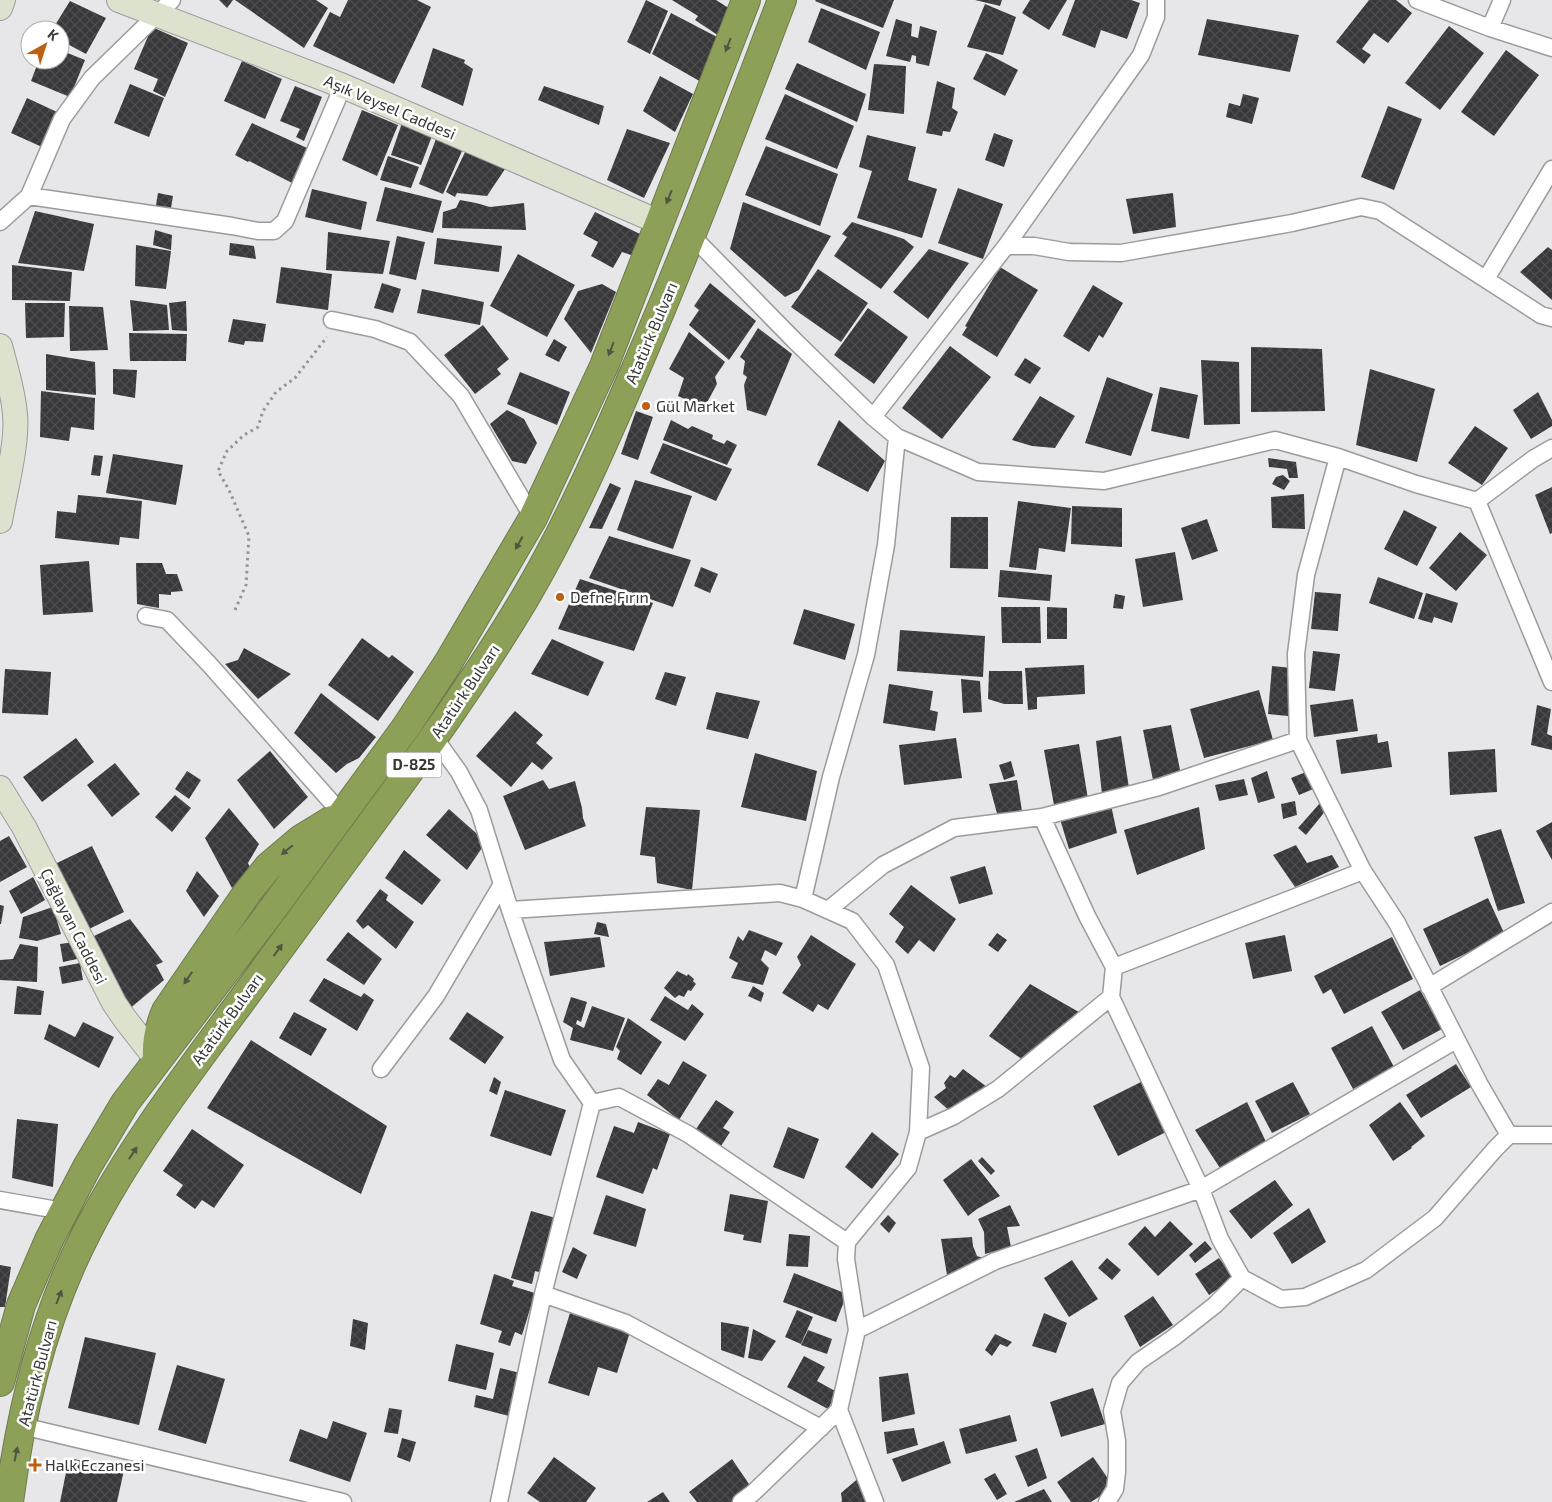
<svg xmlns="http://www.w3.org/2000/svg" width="1552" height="1502" font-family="'Exo 2',sans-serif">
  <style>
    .building { fill: url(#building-cross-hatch) }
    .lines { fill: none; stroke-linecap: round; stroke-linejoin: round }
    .street-casing { stroke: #9b9b9e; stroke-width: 19 }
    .secondary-casing { stroke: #9b9b9e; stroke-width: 26 }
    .highway-casing { stroke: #6e7b4d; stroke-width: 30 }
    .path { stroke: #949496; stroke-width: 3; stroke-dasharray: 2.5 4; stroke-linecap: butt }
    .street { stroke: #fff; stroke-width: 16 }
    .secondary { stroke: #dce2cd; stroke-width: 24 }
    .highway { stroke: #8ca058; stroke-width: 28 }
    .oneway { fill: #505642 }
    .poi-dot { fill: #bd6012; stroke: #fff; stroke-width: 2 }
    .labels { text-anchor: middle; stroke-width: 5; stroke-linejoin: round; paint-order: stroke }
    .shield { fill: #fff; stroke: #737374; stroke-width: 1 }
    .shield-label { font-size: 15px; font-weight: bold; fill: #373738 }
    .street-label { font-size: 16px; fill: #373738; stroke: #fff }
    .poi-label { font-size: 16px; fill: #373738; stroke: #fff; text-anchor: start }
  </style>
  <defs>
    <pattern id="building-cross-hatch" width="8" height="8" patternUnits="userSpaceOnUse" patternTransform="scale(1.25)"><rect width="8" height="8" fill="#38383a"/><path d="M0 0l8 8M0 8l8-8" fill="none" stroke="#4d4d4f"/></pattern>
  </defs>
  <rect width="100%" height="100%" fill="#e7e7ea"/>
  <path class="building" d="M219,0H233L227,8Z
    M235,0H316L328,8L304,48Z
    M348,0H417L431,7L394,84L313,46L330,12L340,17Z
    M646,0L668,11L650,54L627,42Z
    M672,0H716L735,12L719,36L695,20L698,16Z
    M816,0H894L883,28L815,1Z
    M975,0H1002L1000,6Z
    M1030,0H1067L1049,30L1022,13Z
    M1075,0H1131L1140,3L1127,39L1101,30L1095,48L1062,35Z
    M1369,0H1396L1412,13L1388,43L1374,33L1362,49L1371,55L1364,64L1336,42Z
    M70,1L106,18L86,54L60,40V30H52Z
    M985,4L1016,17L1003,55L967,47Z
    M821,8L880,32L866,70L808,42Z
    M671,13L719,38L703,83L652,54Z
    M896,19L912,24L911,36L918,38L920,26L937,31L929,66L916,63V56L912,55L910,62L886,56Z
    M1207,19L1299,35L1290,72L1198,55Z
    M1449,26L1484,53L1440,110L1405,83Z
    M152,27L188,43L165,97L153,91L158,79L134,69Z
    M433,48L465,60L464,63L473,69L463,106L421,87Z
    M60,50L85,60L70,97L31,81L39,60H60Z
    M1506,50L1539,75L1494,136L1461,112Z
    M986,53L1018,70L1005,96L973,79Z
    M242,61L282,79L265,119L224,101Z
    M797,63L866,94L857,122L785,89Z
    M874,64L906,66L904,114L868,110Z
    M660,76L693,94L675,132L643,111Z
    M937,81L955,88L952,108L958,112L950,132L943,131L942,136L926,133Z
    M130,84L164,98L149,137L114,123Z
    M295,86L322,97L304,141L296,137L300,129L280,121Z
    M544,86L604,106L599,125L538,100Z
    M785,94L854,126L837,169L765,139Z
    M1243,94L1259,98L1252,124L1226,117L1229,103L1240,106Z
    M27,98L57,112L42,147L11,133Z
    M1388,106L1422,119L1394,190L1361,177Z
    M362,110L398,125L377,176L342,160Z
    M252,123L307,148L294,184L249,161L248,162L235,155Z
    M402,123L432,136L421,165L391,155Z
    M627,129L670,143L644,198L607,180Z
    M994,133L1013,140L1004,167L985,160Z
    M867,135L916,147L908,180L937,189L922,238L857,218L872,171L859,167Z
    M436,139L462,151L443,194L419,184Z
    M766,146L838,174L820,226L745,195Z
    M466,150L507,166L487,196L457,193L455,197L446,192Z
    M388,156L419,167L411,188L380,180Z
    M385,187L442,201L433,233L376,221Z
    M958,188L1003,204L983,259L938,243Z
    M312,189L367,202L361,230L305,217Z
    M158,193L173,196L170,214L155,211Z
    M1173,193L1176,227L1133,234L1126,199Z
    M460,200L476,203L490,207L524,203L526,230L442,228L443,212L456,208Z
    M743,202L831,236L799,290L785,297L730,249Z
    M35,211L94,224L84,271L18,263Z
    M595,212L640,234L631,255L622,252L613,268L591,256L598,242L583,234Z
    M852,222L904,239L914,247L881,289L834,256L847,237L842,234Z
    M155,230L172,235L171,250L153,245Z
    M328,232L390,241L383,274L326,270Z
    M397,236L425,242L416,280L389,274Z
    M437,238L502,246L499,272L434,264Z
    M230,243L254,246L256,259L229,255Z
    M136,245L171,251L166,289L135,286Z
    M1548,247L1552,250V300L1520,272Z
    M929,249L969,263L928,319L893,292Z
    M518,254L575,285L547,337L490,306Z
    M12,265L72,272L70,301L12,300Z
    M281,267L332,274L328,310L276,303Z
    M1000,267L1038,290L997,357L962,335L967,327L965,326Z
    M818,269L868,303L841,342L791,307Z
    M382,283L401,289L393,313L374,308Z
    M710,283L756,321L729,360L689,325L699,310L694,306Z
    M602,284L616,292L591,353L564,319L578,291Z
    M1093,285L1123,303L1103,338L1099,335L1089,352L1063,336Z
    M422,289L484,302L480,325L417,313Z
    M130,300L167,305L169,330L133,331Z
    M186,301L187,331L172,330L169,303Z
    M25,303H65L64,337L26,338Z
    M69,306L103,307L108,350L70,351Z
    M868,308L908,337L874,384L834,355Z
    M233,319L266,324L263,342L245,341L244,345L228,342Z
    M483,325L509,359L497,369L501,374L475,394L444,355Z
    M758,328L792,354L766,416L747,410L744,385L747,377L743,374L745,361L740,357Z
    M689,332L725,362L715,377L717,384L704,408L678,396L684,378L669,369Z
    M129,333L187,334L186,361H130Z
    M554,339L567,347L559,362L545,355Z
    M950,346L991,377L942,439L902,408Z
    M1251,347L1322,349L1325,411L1251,412Z
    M46,354L95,362L96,395L46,390Z
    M1025,358L1041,368L1030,384L1014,375Z
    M1201,360L1239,362L1240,424L1204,425Z
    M113,369L137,370L135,398L113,394Z
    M1370,369L1435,389L1417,462L1356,445Z
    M520,372L570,392L557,425L507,404Z
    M1107,377L1153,394L1131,456L1085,443Z
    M1160,387L1198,395L1189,439L1151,431Z
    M41,391L95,398L94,430L71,427L69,441L40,437Z
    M1538,392L1552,420V426L1531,439L1513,410Z
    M1040,396L1075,416L1055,448L1032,446L1012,440Z
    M507,410L524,419L537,443L526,464L512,461L490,424Z
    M636,411L653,417L638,460L621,454Z
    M671,420L688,429L692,426L713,435L712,439L724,444L727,440L737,445L727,465L663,440Z
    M839,420L885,461L868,492L817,465Z
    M1475,426L1508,448L1482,485L1448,463Z
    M663,443L732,469L716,501L650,473Z
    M113,454L183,465L176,505L106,493Z
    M94,455L103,456L100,476L91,475Z
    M1268,458L1296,462L1298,478H1289L1287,469L1269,467Z
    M1283,475L1290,481L1284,490L1272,484L1276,477Z
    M635,480L692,496L673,549L617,530Z
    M610,483L621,488L602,529L589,528Z
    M1552,487V533L1550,534L1535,495Z
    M1304,494L1305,529L1272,528L1271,497Z
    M78,495L142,501L139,539L120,537L119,545L55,538L57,511L76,513Z
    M1018,501L1071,508L1065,552L1039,548L1036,570L1009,567Z
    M1072,506L1122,508V547L1071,544Z
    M1404,510L1437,527L1417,566L1384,549Z
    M951,517H988V569L950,568Z
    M1207,519L1218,551L1192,560L1181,528Z
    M1460,532L1487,555L1456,591L1429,568Z
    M609,536L691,560L673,607L589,578Z
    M1175,552L1183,600L1143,607L1135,559Z
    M89,561L93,612L43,615L40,565Z
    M136,563H162L166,574H177L183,591L171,592V595L159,594V608L137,604Z
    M701,567L718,574L710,593L694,586Z
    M1000,570L1052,575L1050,601L998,597Z
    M1378,577L1423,593L1414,619L1369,603Z
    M580,579L653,603L634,651L558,629Z
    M1315,592L1341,594L1338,631L1311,629Z
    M1426,593L1458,603L1452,623L1434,617L1432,623L1418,619Z
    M1115,594L1125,596L1123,609L1113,608Z
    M1001,607H1040L1041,643H1002Z
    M1047,607L1067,608V639H1047Z
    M804,609L855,624L845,660L793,644Z
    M900,630L985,636L983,677L897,671Z
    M362,638L389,658L392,655L414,672L378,721L328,685Z
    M552,639L604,662L588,696L531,674Z
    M244,648L291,674L258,699L225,664L238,660Z
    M1313,651L1340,654L1335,691L1309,688Z
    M1084,665L1085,694L1037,697V709L1028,710L1025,668Z
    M1272,666L1292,668L1288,716L1268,714Z
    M5,669L51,672L48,715L2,713Z
    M989,671H1022L1023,704H1004L988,699Z
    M665,672L686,677L676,706L655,699Z
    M961,679L980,681L982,712L963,713Z
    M889,684L933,691L930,710L938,712L935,731L883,723Z
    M1259,690L1273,740L1204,758L1190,709Z
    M716,692L760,701L748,739L706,729Z
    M321,693L376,737L359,758L347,764L336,773L294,733Z
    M1353,699L1358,731L1314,737L1310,705Z
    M1537,705L1551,709L1547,734L1552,736V750L1531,745Z
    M515,711L543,735L536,743L553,758L542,770L532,762L511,787L476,756Z
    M1171,725L1181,775L1153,780L1143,730Z
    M1377,734L1378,743L1388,741L1392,767L1341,774L1336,740Z
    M1121,736L1129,788L1102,794L1096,741Z
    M76,738L94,762L42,802L23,777Z
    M956,738L962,778L904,785L899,745Z
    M1079,744L1088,799L1054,805L1044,750Z
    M1495,749L1497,792L1450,795L1448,752Z
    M270,751L308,797L274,829L237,780Z
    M755,753L817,771L806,821L741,807Z
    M1011,761L1015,776L1004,780L999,765Z
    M115,763L140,794L112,817L87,785Z
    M1311,770L1318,787L1299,795L1291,778Z
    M187,771L201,780L189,799L175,789Z
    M1267,771L1275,798L1258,803L1251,778Z
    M1244,779L1248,795L1219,801L1215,785Z
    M543,780L549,789L575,781L582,808L583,818L586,826L525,850L503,796Z
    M1017,780L1022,811L998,817L989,784Z
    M175,795L191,808L172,832L155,817Z
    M1295,801L1297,815L1283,819L1281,804Z
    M1320,803L1327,809L1306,835L1298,828Z
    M1111,805L1117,833L1069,849L1060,819Z
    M646,807L700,810L692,890L657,883L655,857L640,855Z
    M1199,807L1205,849L1137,875L1124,830Z
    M229,808L259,844L248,863L252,872L232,888L205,838Z
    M449,809L486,842L467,870L426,835Z
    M1552,822V860L1536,831Z
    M1501,829L1525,903L1498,911L1474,837Z
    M9,836L27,867L0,882V841Z
    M1296,845L1307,863L1332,855L1339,867L1295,887L1273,855Z
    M92,846L124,912L87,930L55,864Z
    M404,850L441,880L422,905L385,878Z
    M985,866L993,894L959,904L950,877Z
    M197,871L219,896L204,917L186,891Z
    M33,877L45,900L21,914L9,891Z
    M911,885L956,919L934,952L919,940L908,954L895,942L904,927L889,914Z
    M380,889L388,895L386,900L414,922L396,949L368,925L363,929L356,921Z
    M1488,898L1505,935L1440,966L1423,929Z
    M0,905L4,906L1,924H0Z
    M53,907L61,934L37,941L19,938L23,917Z
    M130,919L163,962L156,965L164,980L128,1010L94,936Z
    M597,922L606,924L609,937L594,934Z
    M749,930L783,943L776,956L765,950L761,960L769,968L763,985L731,978L738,963L729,958L738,936L743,941Z
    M348,932L382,959L364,985L326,960Z
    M997,933L1007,940L998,952L988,945Z
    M811,935L856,964L828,1010L818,1004L813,1012L782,993L801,965L797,957Z
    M1285,935L1292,971L1253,979L1245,943Z
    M600,937L605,967L550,976L544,942Z
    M1392,937L1413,979L1344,1014L1331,989L1323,994L1314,976Z
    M74,942L77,959L63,962L60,944Z
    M20,944L38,947L37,982L0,980V960L13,959Z
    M80,963L83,980L62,984L59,967Z
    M677,971L687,976L688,974L694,979L693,981L696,984L691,991L688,990L684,997L679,995L675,998L664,988Z
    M324,978L361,997L364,993L374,1000L357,1031L309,1001Z
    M1030,984L1084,1015L1026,1062L989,1036Z
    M17,986L44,991L41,1015L14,1014Z
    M753,986L764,993L761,1002L748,996Z
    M1420,990L1442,1029L1403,1050L1381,1012Z
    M665,996L688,1010L692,1004L704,1014L685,1041L650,1020Z
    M571,997L587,1002L581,1022L577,1020L576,1024L584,1028L592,1006L625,1018L613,1051L570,1040L573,1028L563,1022Z
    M294,1012L327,1029L311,1056L279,1038Z
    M467,1012L504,1037L485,1064L449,1039Z
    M628,1018L662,1042L641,1075L617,1059L620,1051L616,1047Z
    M83,1022L114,1037L99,1068L44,1039L49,1024L75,1037Z
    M1372,1026L1394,1067L1353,1089L1331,1048Z
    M251,1040L387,1126L361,1194L207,1108Z
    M683,1061L707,1075L679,1120L647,1095L658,1079L669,1085Z
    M1456,1064L1471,1087L1421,1118L1406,1095Z
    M963,1069L991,1090L953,1114L934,1097L946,1088L944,1083L950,1075L955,1078Z
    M494,1077L501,1082L497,1095L489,1091Z
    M1141,1082L1166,1132L1118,1156L1093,1106Z
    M1293,1082L1310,1114L1272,1133L1255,1101Z
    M505,1090L566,1110L551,1156L490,1136Z
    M716,1100L734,1112L723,1128L730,1132L721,1146L696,1129Z
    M1247,1102L1268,1146L1222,1171L1195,1130Z
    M1400,1102L1425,1136L1411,1147L1412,1148L1393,1161L1369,1125Z
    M17,1119L58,1124L53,1187L12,1178Z
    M638,1122L670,1134L657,1170L653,1168L643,1194L596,1177L614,1126L634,1133Z
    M788,1127L819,1139L804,1179L773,1167Z
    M192,1129L244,1165L214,1208L202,1200L195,1209L176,1195L183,1185L163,1171Z
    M872,1132L899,1154L872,1189L845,1167Z
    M982,1157L995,1171L991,1175L978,1161Z
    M971,1159L1000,1196L977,1209L968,1216L943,1180Z
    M1275,1180L1293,1205L1251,1239L1229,1211Z
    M730,1194L768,1201L761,1243L743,1240L744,1235L724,1231Z
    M606,1195L646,1209L636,1247L593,1234Z
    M1010,1205L1020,1226L1007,1227L1011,1247L985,1254L984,1232L978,1219Z
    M1309,1208L1326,1242L1292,1264L1273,1233Z
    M531,1211L559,1219L543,1273L535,1271L532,1284L511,1278Z
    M888,1215L896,1223L889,1233L880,1224Z
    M1170,1221L1193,1244L1158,1276L1128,1244L1145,1226L1155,1237Z
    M789,1234L810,1236L808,1267L786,1266Z
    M972,1237L973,1246L977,1256L983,1258L948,1281L941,1239Z
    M1205,1241L1212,1249L1195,1263L1189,1255Z
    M573,1247L587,1255L577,1279L562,1272Z
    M1107,1258L1121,1270L1112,1280L1098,1268Z
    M1219,1258L1234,1278L1209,1295L1195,1274Z
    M1072,1260L1098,1299L1069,1317L1044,1278Z
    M0,1265L11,1267L5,1307H0Z
    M794,1273L847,1294L836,1322L783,1302Z
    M494,1274L514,1281L512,1286L535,1293L522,1335L515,1332L510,1346L498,1342L502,1331L480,1324Z
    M1153,1296L1173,1325L1140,1347L1124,1316Z
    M797,1310L813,1317L801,1344L785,1337Z
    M570,1313L630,1332L617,1373L598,1367L589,1396L548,1383Z
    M1044,1313L1067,1323L1056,1353L1032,1346Z
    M353,1319L368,1323L365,1350L350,1346Z
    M721,1322L749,1327L744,1358L721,1350Z
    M753,1329L776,1341L762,1361L748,1358Z
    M808,1330L832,1339L827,1354L801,1345Z
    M995,1334L1012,1342L1007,1347L1000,1344L992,1356L985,1350Z
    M85,1337L156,1353L139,1425L68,1408Z
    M456,1344L494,1353L486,1390L448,1381Z
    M804,1356L825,1367L817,1381L837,1392L828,1409L787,1387Z
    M177,1365L225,1379L206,1444L158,1430Z
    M500,1368L520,1373L509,1416L474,1407L476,1395L493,1399Z
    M908,1373L915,1414L882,1422L879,1377Z
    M1093,1388L1105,1424L1061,1437L1050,1402Z
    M389,1408L402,1410L398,1434L384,1432Z
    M1010,1415L1017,1441L966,1454L959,1429Z
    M333,1421L367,1433L350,1482L289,1461L300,1429L327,1439Z
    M914,1428L918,1445L887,1454L884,1432Z
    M402,1438L416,1442L410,1462L397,1457Z
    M944,1441L951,1463L902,1482L892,1459Z
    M1037,1448L1047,1478L1028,1487L1015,1456Z
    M554,1457L596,1488L586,1502H540L527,1493Z
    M1093,1457L1114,1487L1091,1502H1071L1057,1482Z
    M69,1458L124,1470L117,1502H60Z
    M732,1459L751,1487L733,1502H697L689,1492Z
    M995,1473L1007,1494L997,1500L984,1479Z
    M860,1477L871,1502H841L842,1501L841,1493Z
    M1044,1489L1052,1502H1014Z
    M663,1492L670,1502H647Z"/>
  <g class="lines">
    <defs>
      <path id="street" d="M1417,0L1490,28L1552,48
        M1490,28L1502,0
        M29,196L62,119L92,78L172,0
        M0,222L29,196L232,226L258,231H274L285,221L343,86
        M691,235L794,340L873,417L897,437L978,472L1104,481L1275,440L1338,457L1416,484L1477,501L1533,459L1552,448
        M1006,246H1034L1069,252L1121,253L1292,223L1361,207L1380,211L1541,315L1552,318
        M1486,279L1552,169
        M332,320L375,329L410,342L461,396L533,518
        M873,417L1006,246L1141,55L1156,17V0
        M1338,457L1306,575L1296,654L1298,740L1363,871L1397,923L1480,1085L1509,1135
        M1477,501L1552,682
        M146,616L167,620L209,664L342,814
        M434,737L459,772L479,810L510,910L562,1060L592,1103L543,1294L499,1502
        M1042,817L1087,916L1114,967L1111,997L1201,1189L1220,1239L1242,1278L1281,1299L1305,1297L1366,1270L1435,1218L1495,1149L1509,1135H1552
        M803,899L831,777L866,655L886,545L897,437
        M510,910L780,893L803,899L852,921L886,965L921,1068L918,1132L908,1168L847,1242L846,1259L857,1330L839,1410L875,1502
        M828,910L883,865L954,828L1042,817L1159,787L1298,740
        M1114,967L1363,871
        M1429,987L1552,912
        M381,1069L436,996L502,884
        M592,1103L619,1097L688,1134L847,1242
        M918,1132L954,1116L998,1089L1111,997
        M0,1200L63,1211
        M543,1294L626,1323L821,1428
        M857,1330L995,1261L1201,1189L1456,1040
        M22,1426L343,1502
        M741,1502L753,1493L839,1410
        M1107,1502L1115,1489L1117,1472V1441L1112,1411L1120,1383L1138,1362L1173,1338L1215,1305L1242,1278"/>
      <path id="secondary" d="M119,0L343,86L659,222
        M0,8L3,0
        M0,346C6,368 13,391 15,414C18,443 5,491 0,521
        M0,788L24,827L114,1003L125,1019L157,1060"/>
      <path id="highway" d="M157,1059C156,1041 159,1027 166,1011L247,893L268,867L301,839L332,820
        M0,1382L21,1305L49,1240L87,1167L125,1103L269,914L406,727L448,663L533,518L604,366L746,0
        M9,1502C21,1409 44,1315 87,1232C129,1150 185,1077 239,1004C283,944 327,884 371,824C425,750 478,677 525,598C569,523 603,445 637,366C689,246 735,123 782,0"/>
    </defs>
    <use href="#street" class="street-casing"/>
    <use href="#secondary" class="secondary-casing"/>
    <use href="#highway" class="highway-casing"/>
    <path class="path" d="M235,610L246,585L249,536L229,490L218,471L227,451L244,435L258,427L263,411L276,392L295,378L327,337"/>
    <use href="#street" class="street"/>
    <use href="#secondary" class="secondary"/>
    <use href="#highway" class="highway"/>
  </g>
  <defs><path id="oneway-solid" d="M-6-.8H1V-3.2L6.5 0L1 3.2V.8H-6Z" transform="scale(1.25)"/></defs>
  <g class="oneway">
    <use href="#oneway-solid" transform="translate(728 45) rotate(111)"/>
    <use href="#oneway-solid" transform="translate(669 197) rotate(112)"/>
    <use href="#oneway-solid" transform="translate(611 349) rotate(111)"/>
    <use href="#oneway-solid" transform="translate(519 543) rotate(119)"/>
    <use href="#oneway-solid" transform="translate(287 850) rotate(140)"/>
    <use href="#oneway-solid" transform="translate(278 950) rotate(-54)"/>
    <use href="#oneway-solid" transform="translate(188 978) rotate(124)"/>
    <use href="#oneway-solid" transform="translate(133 1153) rotate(-57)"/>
    <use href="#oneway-solid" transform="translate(59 1297) rotate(-69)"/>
    <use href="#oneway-solid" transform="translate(16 1454) rotate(-79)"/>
  </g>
  <g class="poi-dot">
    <circle cx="646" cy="406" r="5"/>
    <circle cx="560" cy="597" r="5"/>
    <path d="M32.5 1457.5h5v5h5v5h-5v5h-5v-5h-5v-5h5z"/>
  </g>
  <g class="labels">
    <rect class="shield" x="386.5" y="752.5" width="55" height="25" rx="4"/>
    <g class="shield-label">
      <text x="414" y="770">D-825</text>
    </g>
    <g class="street-label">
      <text transform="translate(390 107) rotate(23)" y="6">Aşık Veysel Caddesi</text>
      <text transform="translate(651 333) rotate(-67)" y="6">Atatürk Bulvarı</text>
      <text transform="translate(465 691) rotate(-56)" y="6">Atatürk Bulvarı</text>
      <text transform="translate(74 926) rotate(63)" y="6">Çağlayan Caddesi</text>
      <text transform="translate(227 1019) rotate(-54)" y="6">Atatürk Bulvarı</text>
      <text transform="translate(37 1373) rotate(-75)" y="6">Atatürk Bulvarı</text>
    </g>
    <g class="poi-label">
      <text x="656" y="412">Gül Market</text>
      <text x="570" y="603">Defne Fırın</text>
      <text x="45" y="1471">Halk Eczanesi</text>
    </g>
  </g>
  <g transform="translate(45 45) rotate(39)"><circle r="24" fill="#ffffff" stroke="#afafaf"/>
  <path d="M0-4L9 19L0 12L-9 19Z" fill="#bd6012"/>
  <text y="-8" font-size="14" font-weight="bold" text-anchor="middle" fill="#373738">K</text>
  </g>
</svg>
